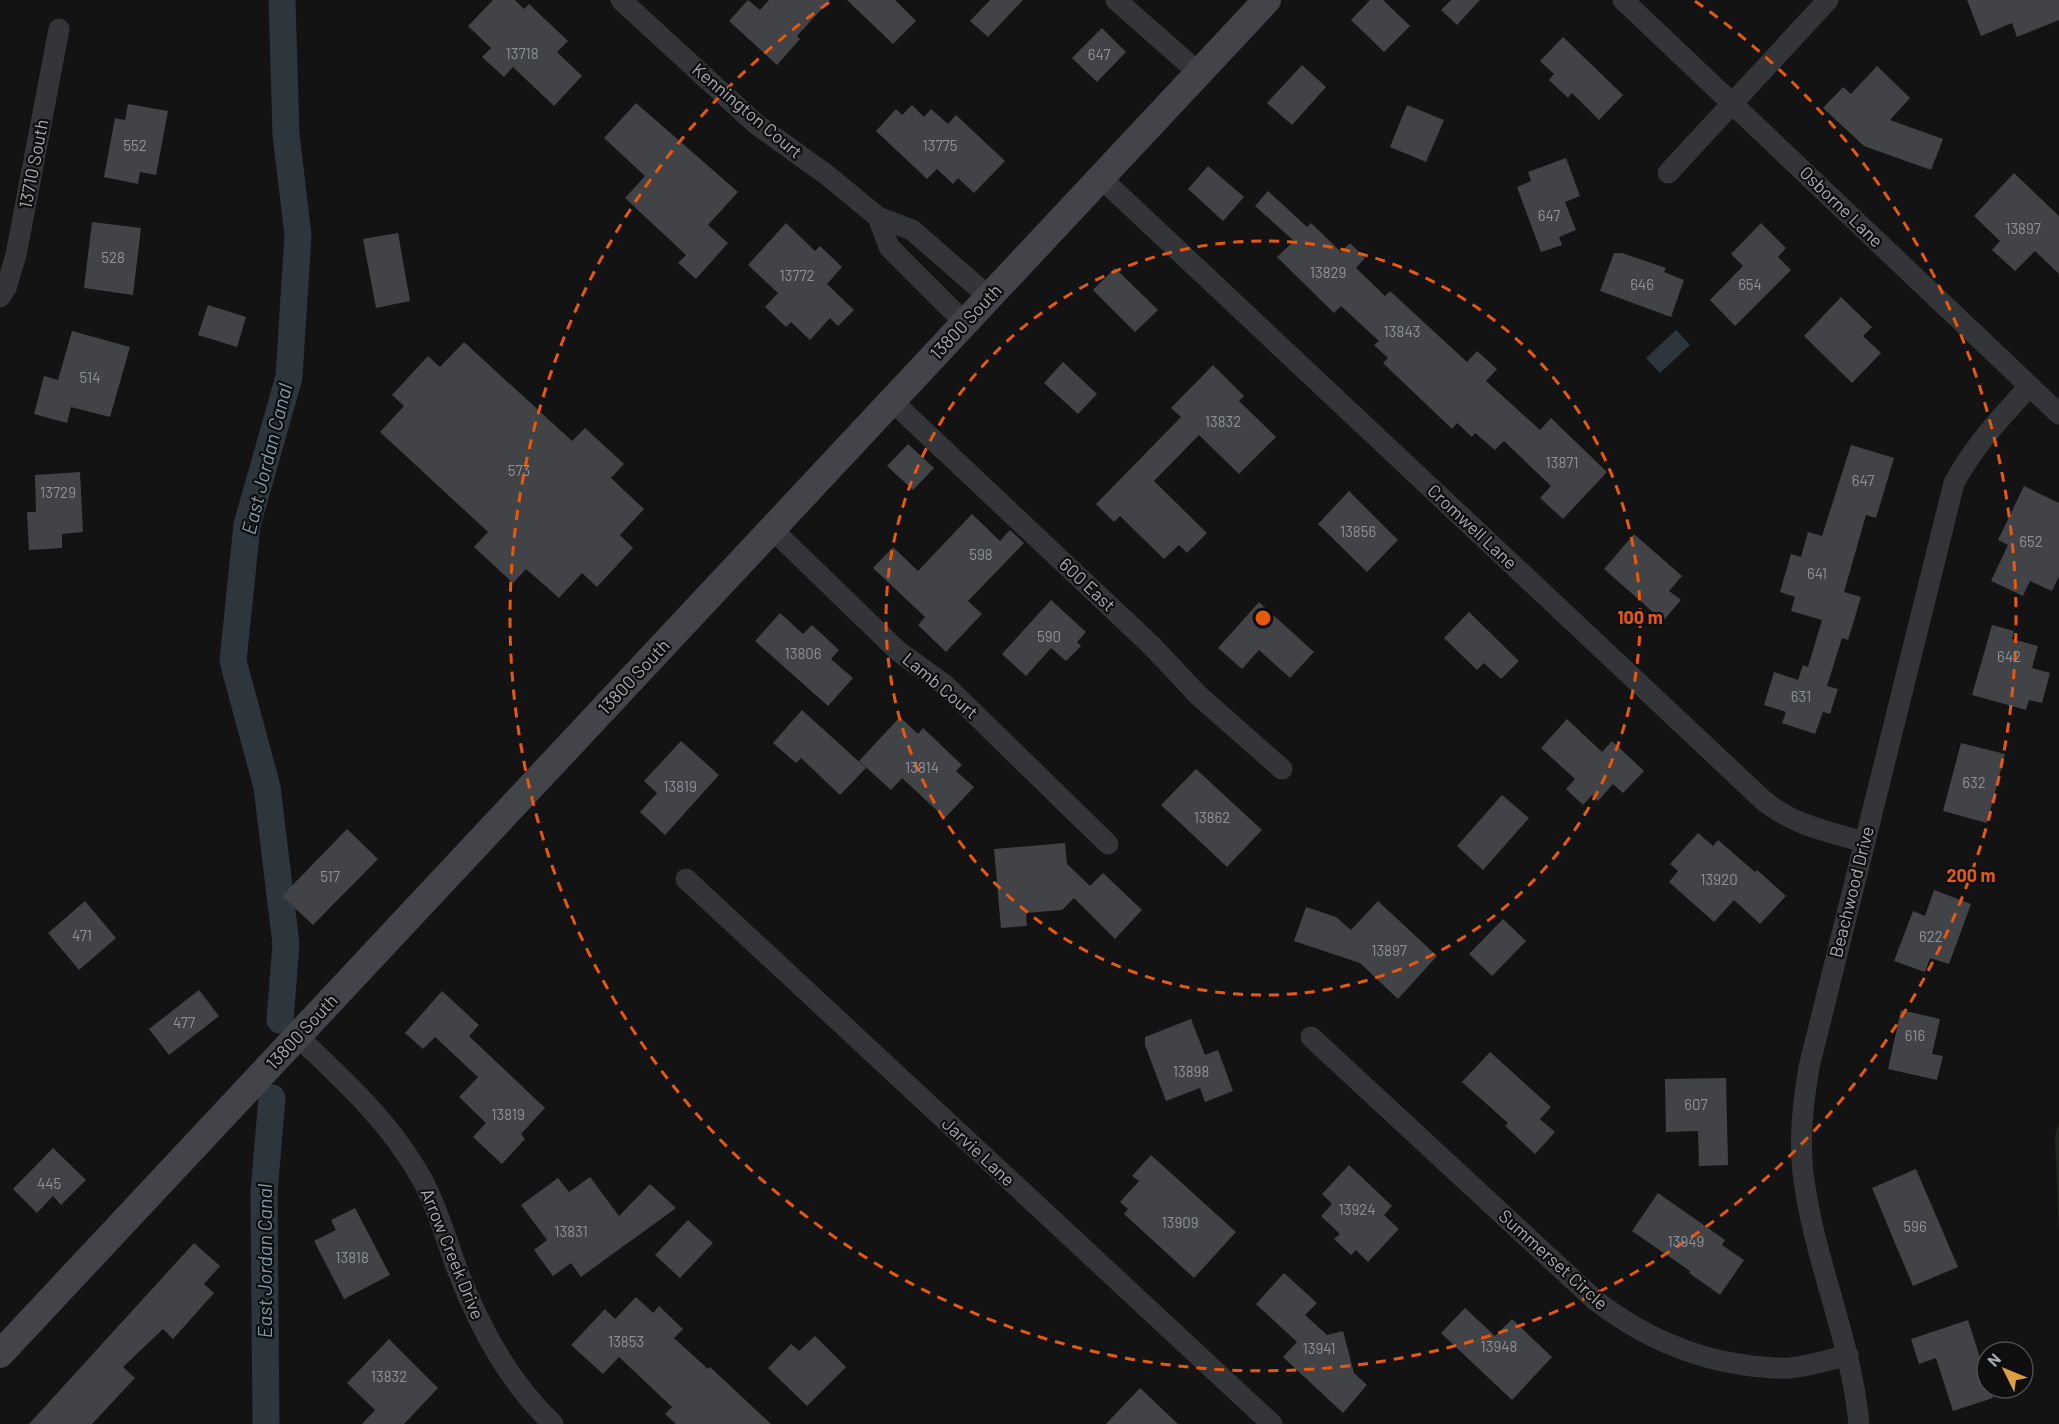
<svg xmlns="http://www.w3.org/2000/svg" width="2059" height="1424" font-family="Barlow,sans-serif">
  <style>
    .green { fill: #202720 }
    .water { fill: #2d363c }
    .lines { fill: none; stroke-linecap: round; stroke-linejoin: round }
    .canal { stroke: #2d363c; stroke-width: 27 }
    .building { fill: #424347 }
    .street { stroke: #343539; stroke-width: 21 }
    .secondary { stroke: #424449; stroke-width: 28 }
    .ring { fill: none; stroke: #e8590c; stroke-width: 3; stroke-dasharray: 10 8 }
    .labels { text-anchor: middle; stroke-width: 4.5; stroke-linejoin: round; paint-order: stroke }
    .number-label { font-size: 15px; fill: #8d9198 }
    .street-label { font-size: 18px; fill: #a6abb3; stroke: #0e0e0f }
    .water-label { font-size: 20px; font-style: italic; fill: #809aab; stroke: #0e0e0f }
    .centre { fill: #e8590c; stroke: #0e0e0f; stroke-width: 3 }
    .ring-label { font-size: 18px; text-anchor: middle; font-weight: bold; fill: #e8590c; stroke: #0e0e0f; stroke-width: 4.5; stroke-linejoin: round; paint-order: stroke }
  </style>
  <rect width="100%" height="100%" fill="#131314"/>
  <path class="green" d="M2059,1122V1233L2055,1137Z"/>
  <path class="water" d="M1676,330L1690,345L1660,373L1646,358Z"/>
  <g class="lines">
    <path class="canal" d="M280,1020L286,944L267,787L233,661L247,525L289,377L298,235L286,135L282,0
      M266,1424L264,1192L272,1098"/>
  </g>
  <path class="building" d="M493,0H515L524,9L529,4L568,41L557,52L582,76L554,106L513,67L504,77L482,57L491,48L468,26Z
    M748,0L760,10L769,0H830L797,36L800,39L777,65L729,21Z
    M847,0H895L916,21L893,44Z
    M990,0H1023L988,37L970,21Z
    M1370,0H1383L1410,26L1384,52L1351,20Z
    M1451,0H1480L1457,25L1441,10Z
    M1967,0H2059V20L2017,37L2012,23L1981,36Z
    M1102,28L1126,52L1097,82L1072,58Z
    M1563,37L1623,95L1599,120L1572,93L1568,98L1549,80L1554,74L1540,61Z
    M1302,65L1326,87L1292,125L1267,103Z
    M1877,66L1910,98L1890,120L1943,139L1931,170L1864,146L1823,108L1843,87L1851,94Z
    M636,103L738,192L708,225L728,243L696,279L678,263L686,255L625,198L645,176L604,138Z
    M128,104L168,111L156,175L140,172L138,184L104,177L115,118L125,120Z
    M912,105L924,117L931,109L948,124L956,115L1005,161L974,193L958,178L953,184L937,169L927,179L876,131L896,109L902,115Z
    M1407,105L1444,120L1426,162L1390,147Z
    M1566,158L1580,196L1565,202L1576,230L1559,237L1562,245L1541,252L1517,187L1531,181L1528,172Z
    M1208,166L1244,197L1223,221L1188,189Z
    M2014,173L2059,216V274L2035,251L2015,271L1992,250L2000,241L1974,216Z
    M1268,191L1307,227L1311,223L1341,252L1350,243L1365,258L1356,268L1385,296L1390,291L1467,362L1477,351L1497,369L1486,381L1540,430L1551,418L1607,472L1563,519L1540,498L1551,486L1504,441L1495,450L1475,433L1472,437L1457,423L1452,429L1383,363L1388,358L1374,345L1379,341L1341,306L1334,313L1277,257L1294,241L1255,206Z
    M92,222L141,228L133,295L84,288Z
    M786,223L815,251L820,246L842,267L827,284L854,310L838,326L830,318L810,340L791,322L786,327L765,307L778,293L748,265Z
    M1761,223L1786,248L1778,257L1791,270L1735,326L1710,300L1743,266L1731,254Z
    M398,233L410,301L376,308L363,239Z
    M1614,253H1622L1666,268L1664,272L1684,280L1671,317L1600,291Z
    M1115,268L1158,310L1135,332L1093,290Z
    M1841,297L1872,327L1863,336L1881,353L1852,383L1804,336Z
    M208,305L246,317L237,347L198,335Z
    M72,331L130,347L110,417L71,407L67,423L34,414L44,376L58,380Z
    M464,342L572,441L585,428L624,464L611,478L644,509L620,535L633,548L597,587L582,573L559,598L526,569L513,583L474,547L488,532L380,432L404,406L392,395L428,356L440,367Z
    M1063,362L1097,394L1078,414L1044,383Z
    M1213,365L1244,396L1239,401L1276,437L1239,474L1199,435L1154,481L1207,533L1187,553L1179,545L1164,559L1120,516L1114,522L1096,504L1181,417L1171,408Z
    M908,444L934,468L913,490L887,466Z
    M1851,445L1894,458L1876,518L1866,515L1844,592L1861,597L1848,640L1842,638L1827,686L1838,689L1830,714L1823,712L1815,734L1782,723L1786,712L1764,705L1774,672L1798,680L1803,665L1808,667L1822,620L1791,611L1795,597L1780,592L1791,554L1801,557L1808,532L1822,536Z
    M80,472L83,532L62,534V548L29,550L27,512H36L35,475Z
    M2024,486L2059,503V576L2052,591L2030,581L2023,596L1991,581L2008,545L1998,540Z
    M1349,491L1398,540L1367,572L1318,524Z
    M972,514L1000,541L1010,530L1024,543L968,601L982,614L946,652L918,625L925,617L873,568L893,547L918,571Z
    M1634,534L1682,576L1669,591L1681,600L1663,621L1604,569Z
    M1051,600L1086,632L1077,642L1081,646L1066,661L1051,648L1026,676L1002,654Z
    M1259,602L1314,652L1290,678L1259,650L1242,669L1218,648Z
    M1469,612L1519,661L1501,679L1484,663L1477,670L1444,638Z
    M780,613L803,634L812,625L839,650L831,659L853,678L828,706L755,641Z
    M1992,625L2014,631L2012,639L2038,646L2032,668L2050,673L2042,703L2029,700L2026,710L1972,695Z
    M802,710L866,768L840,795L801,758L796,763L773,743Z
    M900,717L918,734L923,728L962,765L956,771L974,787L945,818L902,778L891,790L859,761Z
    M1567,719L1602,752L1612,741L1644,771L1623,793L1613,784L1598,801L1592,795L1583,805L1566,789L1575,779L1541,748Z
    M681,741L719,775L665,835L640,812L657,793L644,781Z
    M1961,743L2005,754L1987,823L1943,811Z
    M1196,769L1262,830L1227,867L1161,805Z
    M1502,795L1529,818L1483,870L1457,846Z
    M347,829L378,859L313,925L282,896Z
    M1698,833L1713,846L1718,840L1755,872L1757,870L1786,896L1760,924L1734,900L1714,922L1669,882L1678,871L1670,864Z
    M1065,843L1067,864L1090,886L1103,873L1142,910L1115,939L1074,898L1062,910L1026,913L1027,926L1001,928L994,849Z
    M1934,890L1971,904L1949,964L1930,958L1925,972L1894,961L1913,911L1925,916Z
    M85,901L116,938L79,970L48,933Z
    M1378,901L1437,956L1398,999L1360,963L1294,941L1306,907L1336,917L1351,930Z
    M1503,919L1526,941L1492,976L1469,954Z
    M199,990L219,1016L169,1055L149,1029Z
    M442,991L479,1025L469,1036L545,1108L521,1134L525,1139L502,1164L473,1137L486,1123L459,1097L478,1077L435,1037L423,1049L405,1033Z
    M1901,1010L1940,1019L1932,1054L1943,1056L1937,1080L1888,1069Z
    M1191,1019L1205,1055L1218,1050L1233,1091L1205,1102L1200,1088L1166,1101L1145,1045V1037Z
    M1490,1052L1551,1107L1540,1119L1555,1132L1535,1154L1505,1126L1508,1123L1462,1082Z
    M1726,1078L1728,1165L1699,1166L1698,1131L1666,1132L1665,1079Z
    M53,1148L86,1180L61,1205L53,1196L37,1213L13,1189Z
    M1151,1155L1236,1232L1194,1278L1124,1214L1128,1209L1120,1202L1139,1181L1132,1176Z
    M1349,1165L1392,1206L1384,1215L1399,1229L1368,1262L1356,1250L1351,1255L1334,1239L1340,1234L1321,1216L1332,1204L1322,1194Z
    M1916,1169L1958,1267L1913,1286L1872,1188Z
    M590,1177L619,1216L650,1184L676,1208L581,1277L571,1263L553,1276L534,1250L547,1240L521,1205L558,1178L569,1192Z
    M1658,1193L1725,1240L1722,1245L1744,1260L1720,1295L1689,1273L1690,1271L1632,1231Z
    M355,1208L390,1275L344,1299L314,1241L336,1230L331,1220Z
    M688,1220L713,1243L680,1278L655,1255Z
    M194,1243L220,1266L204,1284L214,1293L173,1339L163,1329L123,1367L135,1378L92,1424H29Z
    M1284,1273L1317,1303L1305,1315L1327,1335L1343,1331L1354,1373L1367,1385L1343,1413L1283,1357L1297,1342L1256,1304Z
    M636,1297L653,1313L659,1306L683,1329L674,1338L708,1369L710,1367L771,1424H676L665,1414L672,1407L619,1357L603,1374L571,1345L605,1309L615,1319Z
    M1465,1308L1495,1336L1512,1319L1552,1357L1512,1400L1441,1333Z
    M1968,1320L1987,1380V1388H1990L1993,1398L1953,1411L1936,1358L1919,1364L1911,1339Z
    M815,1336L846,1367L807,1406L768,1368L791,1344L799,1351Z
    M389,1339L438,1388L404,1424H362L375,1410L347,1383Z
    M1140,1388L1178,1424H1106Z"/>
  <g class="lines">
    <path class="street" d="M621,0L756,124L827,175L878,217L912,230L989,297
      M1116,0L1199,73
      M1623,0L2059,414
      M1668,173L1828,0
      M1101,178L1763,800C1795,826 1826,831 1864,842
      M878,217L889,247L965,323
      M0,297L6,288L16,255L59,29
      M892,401L1152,646L1198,695L1282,769
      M772,529L898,651L945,685L1108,844
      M686,879L1272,1424
      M297,1036C344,1080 392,1124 423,1181C439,1211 447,1243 459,1274C481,1330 509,1382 553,1424
      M1311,1037L1595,1300C1640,1335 1688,1357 1744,1365C1760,1367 1775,1369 1790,1368C1810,1366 1829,1360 1848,1355
      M1859,1424C1851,1338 1813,1258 1803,1173C1799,1138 1803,1101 1809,1067L1954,483C1974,446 2001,417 2029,387"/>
    <path class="secondary" d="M0,1354L1267,0"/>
  </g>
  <g class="ring">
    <circle cx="1263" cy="618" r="377"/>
    <path d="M1695 1A753 753 0 1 1 831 1"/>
  </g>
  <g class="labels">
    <g class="number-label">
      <text x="522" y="59">13718</text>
      <text x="1099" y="60">647</text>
      <text x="135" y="151">552</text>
      <text x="940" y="151">13775</text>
      <text x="1549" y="221">647</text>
      <text x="2023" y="234">13897</text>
      <text x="113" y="263">528</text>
      <text x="1328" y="278">13829</text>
      <text x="797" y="281">13772</text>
      <text x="1642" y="290">646</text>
      <text x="1750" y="290">654</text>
      <text x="1402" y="337">13843</text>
      <text x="90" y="383">514</text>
      <text x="1223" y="427">13832</text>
      <text x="1562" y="468">13871</text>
      <text x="519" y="476">573</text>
      <text x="1863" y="486">647</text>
      <text x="58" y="498">13729</text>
      <text x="1358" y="537">13856</text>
      <text x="2031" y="547">652</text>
      <text x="981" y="560">598</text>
      <text x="1817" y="579">641</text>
      <text x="1049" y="642">590</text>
      <text x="803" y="659">13806</text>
      <text x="2009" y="662">642</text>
      <text x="1801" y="702">631</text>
      <text x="922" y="773">13814</text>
      <text x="1974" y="788">632</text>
      <text x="680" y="792">13819</text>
      <text x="1212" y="823">13862</text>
      <text x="330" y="882">517</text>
      <text x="1719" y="885">13920</text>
      <text x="82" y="941">471</text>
      <text x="1931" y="942">622</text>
      <text x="1389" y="956">13897</text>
      <text x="184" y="1028">477</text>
      <text x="1915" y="1041">616</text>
      <text x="1191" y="1077">13898</text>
      <text x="1696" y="1110">607</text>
      <text x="508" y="1120">13819</text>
      <text x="49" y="1189">445</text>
      <text x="1357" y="1215">13924</text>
      <text x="1180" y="1228">13909</text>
      <text x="1915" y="1232">596</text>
      <text x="571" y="1237">13831</text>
      <text x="1686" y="1247">13949</text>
      <text x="352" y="1263">13818</text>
      <text x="626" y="1347">13853</text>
      <text x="1499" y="1352">13948</text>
      <text x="1319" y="1354">13941</text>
      <text x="389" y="1382">13832</text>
    </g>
    <g class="street-label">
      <text transform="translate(747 111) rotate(40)" y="6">Kennington Court</text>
      <text transform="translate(34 164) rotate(-79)" y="6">13710 South</text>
      <text transform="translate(1841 207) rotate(44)" y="6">Osborne Lane</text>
      <text transform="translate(966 322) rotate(-47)" y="6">13800 South</text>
      <text transform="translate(1472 527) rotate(43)" y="6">Cromwell Lane</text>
      <text transform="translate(1087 585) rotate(43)" y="6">600 East</text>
      <text transform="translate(634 677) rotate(-47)" y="6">13800 South</text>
      <text transform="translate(940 686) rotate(40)" y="6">Lamb Court</text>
      <text transform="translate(1852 892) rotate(-76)" y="6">Beachwood Drive</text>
      <text transform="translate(302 1032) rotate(-47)" y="6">13800 South</text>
      <text transform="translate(978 1152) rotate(43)" y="6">Jarvie Lane</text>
      <text transform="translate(452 1254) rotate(68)" y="6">Arrow Creek Drive</text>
      <text transform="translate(1553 1260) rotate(42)" y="6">Summerset Circle</text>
    </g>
    <g class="water-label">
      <text transform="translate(267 459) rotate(-76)" y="7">East Jordan Canal</text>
      <text transform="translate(265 1261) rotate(-90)" y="7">East Jordan Canal</text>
    </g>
  </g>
  <circle cx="1263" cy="618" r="9" class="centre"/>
  <g class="ring-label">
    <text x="1640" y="624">100 m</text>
    <text x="1971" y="882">200 m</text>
  </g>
  <g transform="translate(2005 1370) rotate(313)"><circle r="28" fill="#0e0e0f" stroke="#4b4d51" stroke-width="1.5"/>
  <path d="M0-4.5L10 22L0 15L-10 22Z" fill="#df9f40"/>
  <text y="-9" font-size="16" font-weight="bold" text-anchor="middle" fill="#a6abb3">N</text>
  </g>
</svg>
